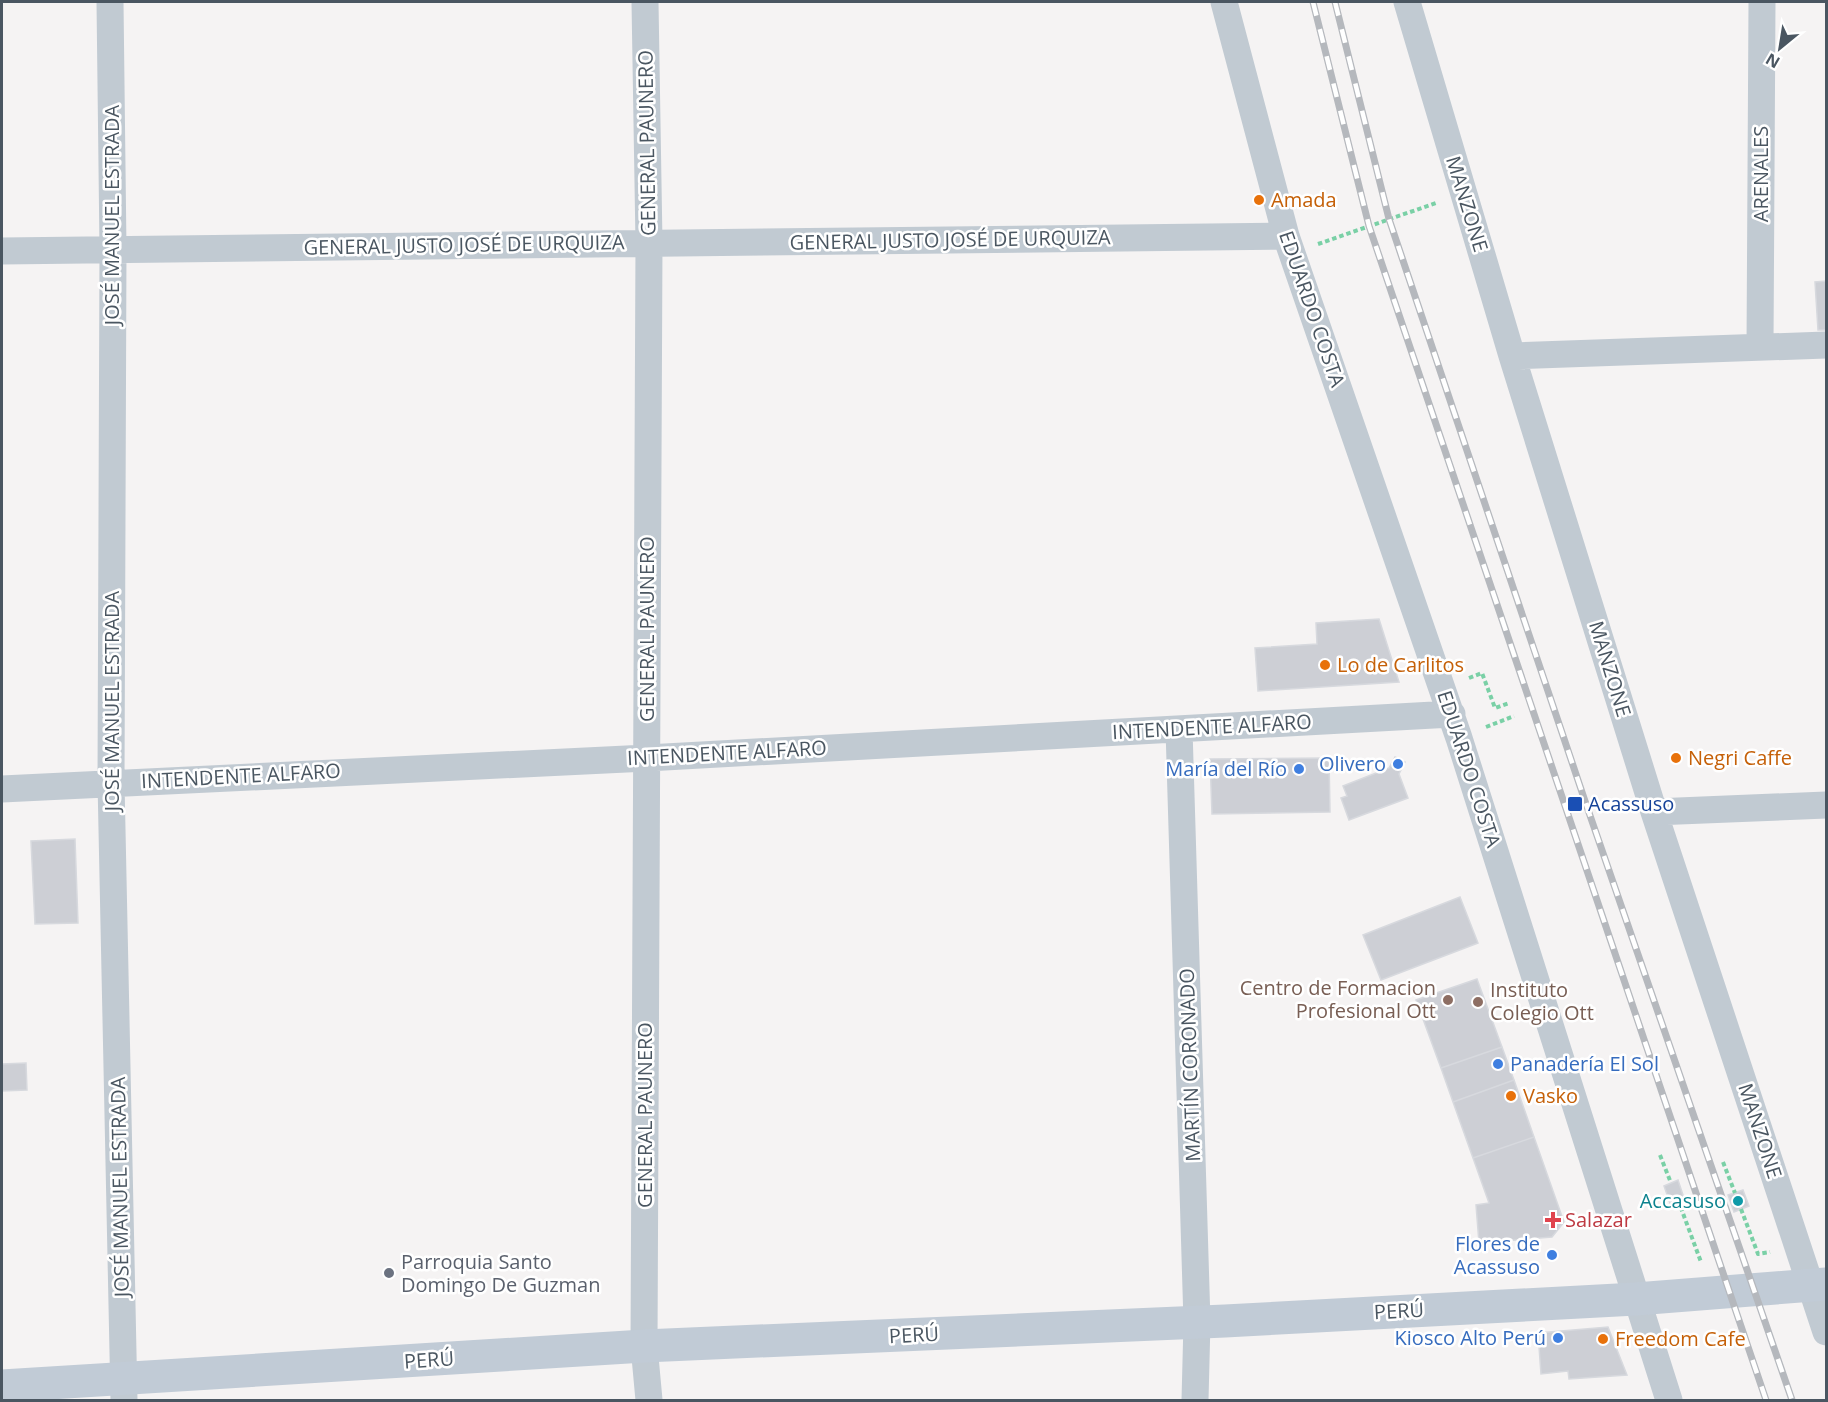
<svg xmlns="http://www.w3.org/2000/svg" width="1828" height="1402" font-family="'Open Sans',sans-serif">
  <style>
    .building { fill: #cdcfd5; stroke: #d7d9de; stroke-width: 1.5 }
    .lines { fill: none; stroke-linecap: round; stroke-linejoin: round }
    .path { stroke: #7ad0a6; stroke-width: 4; stroke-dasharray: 4.5 3; stroke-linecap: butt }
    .street { stroke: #c1cad2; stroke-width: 27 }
    .secondary { stroke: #c1cbd6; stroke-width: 33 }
    .rail-casing { stroke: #b5b8bd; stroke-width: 7 }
    .rail { stroke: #fff; stroke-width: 4.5; stroke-dasharray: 14; stroke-linecap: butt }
    .food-dot { fill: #e8710a; stroke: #fff; stroke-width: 2 }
    .shop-dot { fill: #3f7fe0; stroke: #fff; stroke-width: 2 }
    .transit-dot { fill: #1a4fb4; stroke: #fff; stroke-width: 2 }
    .education-dot { fill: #8d6e63; stroke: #fff; stroke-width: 2 }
    .culture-dot { fill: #0f9aa8; stroke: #fff; stroke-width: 2 }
    .health-dot { fill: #e0444e; stroke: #fff; stroke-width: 2 }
    .worship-dot { fill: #6b7280; stroke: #fff; stroke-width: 2 }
    .labels { text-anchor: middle; stroke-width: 5; stroke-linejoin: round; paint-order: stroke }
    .street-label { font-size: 20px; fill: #4a5661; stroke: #fff }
    .food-label { font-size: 20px; fill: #c56008; stroke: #fff; text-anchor: start }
    .shop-label { font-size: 20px; fill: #366cbe; stroke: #fff; text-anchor: end }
    .transit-label { font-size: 20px; fill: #164399; stroke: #fff; text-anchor: start }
    .education-label { font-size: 20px; fill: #785e54; stroke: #fff; text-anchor: end }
    .culture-label { font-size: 20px; fill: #0d838f; stroke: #fff; text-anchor: end }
    .health-label { font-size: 20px; fill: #be3a42; stroke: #fff; text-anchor: start }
    .worship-label { font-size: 20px; fill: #5b616d; stroke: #fff; text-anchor: start }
  </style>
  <rect width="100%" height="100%" fill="#f5f3f3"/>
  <path class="building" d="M1826,281V330H1818L1815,282Z
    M1379,619L1399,682L1258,691L1255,648L1317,644L1316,623Z
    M1395,757L1405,762L1399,774L1408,798L1349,820L1341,798L1347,796L1343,786L1389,768Z
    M1329,758L1330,812L1212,814L1210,759Z
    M75,839L78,923L35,924L31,841Z
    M1460,897L1478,943L1381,980L1363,935Z
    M1477,979L1502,1047L1441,1068L1416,1000Z
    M1502,1047L1514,1080L1453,1102L1441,1068Z
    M26,1063L27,1090L2,1091V1064Z
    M1514,1080L1534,1137L1473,1158L1453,1102Z
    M1534,1137L1564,1222L1552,1237L1479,1243L1476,1205L1489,1203L1473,1158Z
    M1678,1180L1684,1198L1670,1203L1664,1186Z
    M1743,1190L1749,1206L1734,1212L1728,1195Z
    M1608,1327L1627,1375L1569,1379L1568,1371L1541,1374L1538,1333Z"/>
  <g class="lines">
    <path class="path" d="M1318,244L1436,203
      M1469,678L1482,673L1495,708L1509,703
      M1486,727L1514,716
      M1660,1155L1671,1183
      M1723,1162L1735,1193
      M1678,1200L1701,1262
      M1741,1209L1758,1254L1770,1252"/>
    <path class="street" d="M110,2L113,249L111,782L124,1400
      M645,2L649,243L644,1346L649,1400
      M1224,2L1286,236L1459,738L1669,1400
      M1407,2L1512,356L1654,812L1826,1332
      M2,251L1286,236
      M1760,346L1762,2
      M1512,356L1826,345
      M1179,729L1197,1322L1195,1400
      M2,789L647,758L1452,714
      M1654,812L1826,805"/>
    <path class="secondary" d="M2,1386L644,1346L1225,1321L1636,1299L1826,1284"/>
    <defs>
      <path id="rail" d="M1313,2L1369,226L1766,1400
        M1335,2L1389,219L1585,801L1792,1400"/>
    </defs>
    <use href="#rail" class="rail-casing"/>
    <use href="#rail" class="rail"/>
  </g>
  <g class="food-dot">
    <circle cx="1259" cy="200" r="6"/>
    <circle cx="1325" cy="665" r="6"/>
    <circle cx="1676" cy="758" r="6"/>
    <circle cx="1511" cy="1096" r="6"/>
    <circle cx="1603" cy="1339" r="6"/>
  </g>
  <g class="shop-dot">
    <circle cx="1398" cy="764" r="6"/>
    <circle cx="1299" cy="769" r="6"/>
    <circle cx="1498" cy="1064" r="6"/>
    <circle cx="1552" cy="1255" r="6"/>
    <circle cx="1558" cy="1338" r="6"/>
  </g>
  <rect class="transit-dot" x="1567" y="796" width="16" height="16" rx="3"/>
  <g class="education-dot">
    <circle cx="1448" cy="1000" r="6"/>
    <circle cx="1478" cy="1002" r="6"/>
  </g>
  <circle class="culture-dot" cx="1738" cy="1201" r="6"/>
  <path class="health-dot" d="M1550 1211h6v6h6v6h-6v6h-6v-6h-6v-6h6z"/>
  <circle class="worship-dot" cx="389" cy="1273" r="6"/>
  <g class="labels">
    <g class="street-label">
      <text transform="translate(647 143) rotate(-91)" y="7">GENERAL PAUNERO</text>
      <text transform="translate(1761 174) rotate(-90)" y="7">ARENALES</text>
      <text transform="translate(1467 204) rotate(73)" y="7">MANZONE</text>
      <text transform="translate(112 215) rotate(-90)" y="7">JOSÉ MANUEL ESTRADA</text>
      <text transform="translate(950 240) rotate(-1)" y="7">GENERAL JUSTO JOSÉ DE URQUIZA</text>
      <text transform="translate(464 245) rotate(-1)" y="7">GENERAL JUSTO JOSÉ DE URQUIZA</text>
      <text transform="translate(1312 309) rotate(71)" y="7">EDUARDO COSTA</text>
      <text transform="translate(647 629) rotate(-90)" y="7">GENERAL PAUNERO</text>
      <text transform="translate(1610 669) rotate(73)" y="7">MANZONE</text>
      <text transform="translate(112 701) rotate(-90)" y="7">JOSÉ MANUEL ESTRADA</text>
      <text transform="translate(1212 727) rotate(-3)" y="7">INTENDENTE ALFARO</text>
      <text transform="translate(727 753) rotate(-3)" y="7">INTENDENTE ALFARO</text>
      <text transform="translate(1469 769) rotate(72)" y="7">EDUARDO COSTA</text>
      <text transform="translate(241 776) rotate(-3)" y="7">INTENDENTE ALFARO</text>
      <text transform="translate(1190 1065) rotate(-92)" y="7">MARTÍN CORONADO</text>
      <text transform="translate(645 1115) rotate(-90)" y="7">GENERAL PAUNERO</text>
      <text transform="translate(1760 1131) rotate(72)" y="7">MANZONE</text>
      <text transform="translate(120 1187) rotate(-91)" y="7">JOSÉ MANUEL ESTRADA</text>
      <text transform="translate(1399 1311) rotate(-3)" y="7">PERÚ</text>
      <text transform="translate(914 1335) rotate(-3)" y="7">PERÚ</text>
      <text transform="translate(429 1360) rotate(-4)" y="7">PERÚ</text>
    </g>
    <g class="food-label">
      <text x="1271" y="207">Amada</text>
      <text x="1337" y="672">Lo de Carlitos</text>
      <text x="1688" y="765">Negri Caffe</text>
      <text x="1523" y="1103">Vasko</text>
      <text x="1615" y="1346">Freedom Cafe</text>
    </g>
    <g class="shop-label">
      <text x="1386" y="771">Olivero</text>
      <text x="1287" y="776">María del Río</text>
      <text x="1510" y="1071" text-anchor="start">Panadería El Sol</text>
      <text x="1540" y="1251">Flores de<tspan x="1540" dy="23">Acassuso</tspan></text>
      <text x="1546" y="1345">Kiosco Alto Perú</text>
    </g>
    <g class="transit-label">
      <text x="1588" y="811">Acassuso</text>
    </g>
    <g class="education-label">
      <text x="1436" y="995">Centro de Formacion<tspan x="1436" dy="23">Profesional Ott</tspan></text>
      <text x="1490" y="997" text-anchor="start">Instituto<tspan x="1490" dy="23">Colegio Ott</tspan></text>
    </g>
    <g class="culture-label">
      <text x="1726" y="1208">Accasuso</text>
    </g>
    <g class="health-label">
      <text x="1565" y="1227">Salazar</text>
    </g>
    <g class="worship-label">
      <text x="401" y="1269">Parroquia Santo<tspan x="401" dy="23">Domingo De Guzman</tspan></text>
    </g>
  </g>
  <rect width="1828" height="1402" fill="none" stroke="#4a5661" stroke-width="6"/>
  <g transform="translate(1780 48) rotate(210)" stroke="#ffffff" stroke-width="4.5" paint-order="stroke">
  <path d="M0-4.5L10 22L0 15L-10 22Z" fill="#4a5661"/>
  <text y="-9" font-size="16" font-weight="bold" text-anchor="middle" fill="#4a5661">N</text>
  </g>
</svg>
